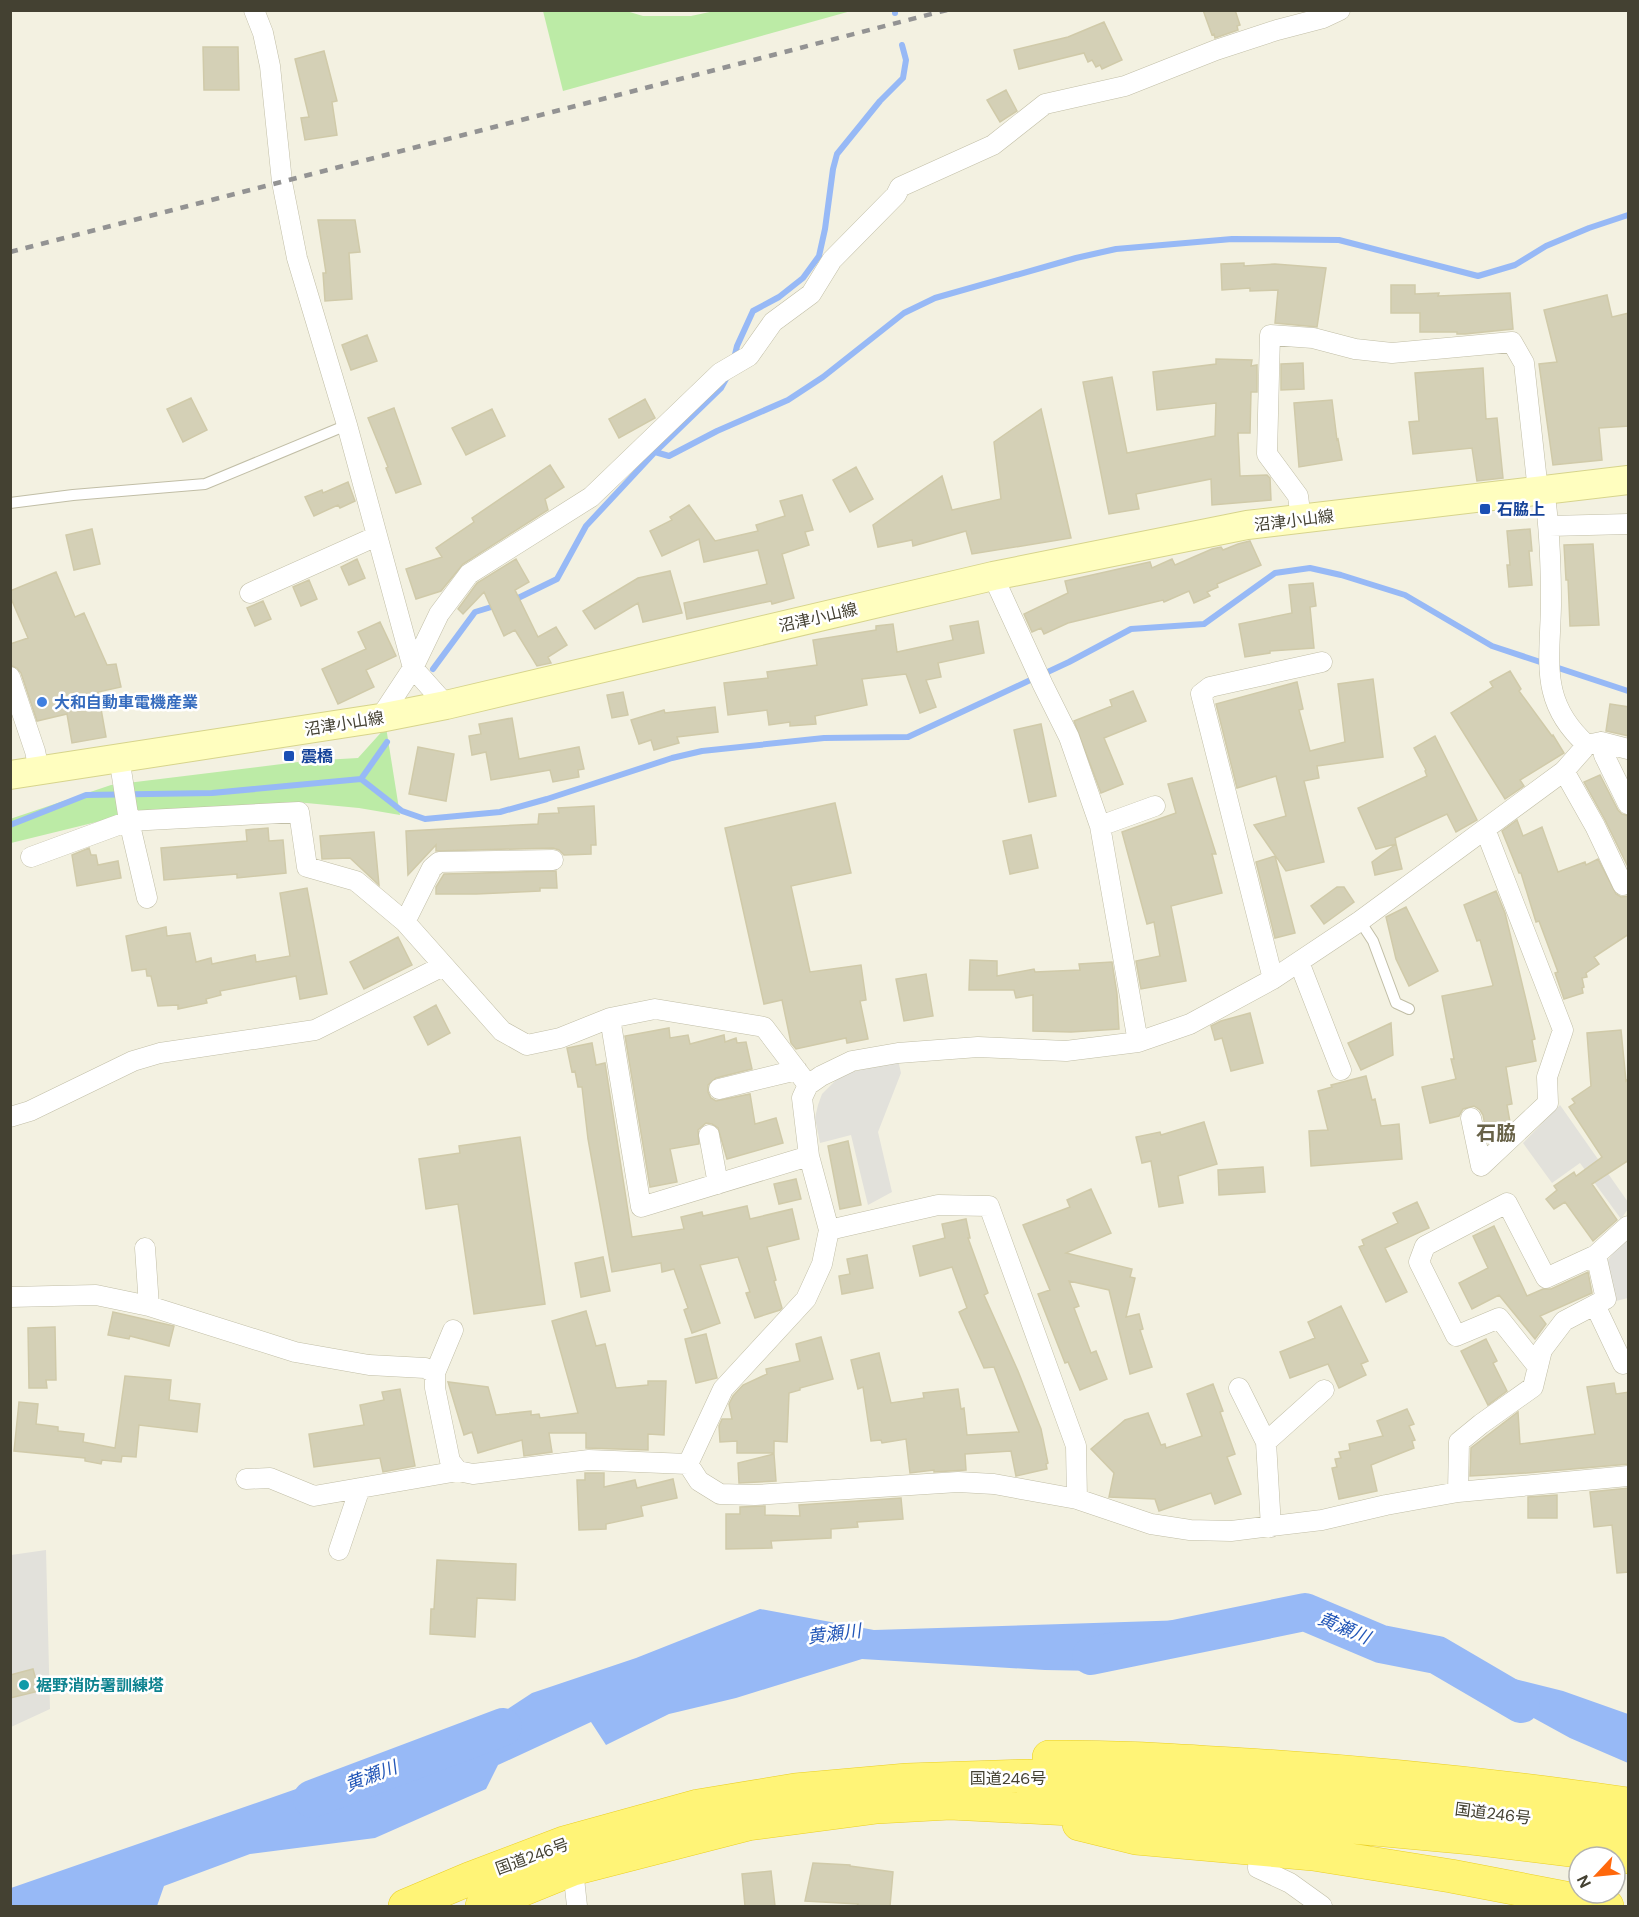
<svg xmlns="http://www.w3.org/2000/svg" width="1639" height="1917" font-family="'DM Sans','Noto Sans JP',sans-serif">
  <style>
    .green { fill: #bceba6 }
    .parking { fill: #e2e1db }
    .water { fill: #97b9f6 }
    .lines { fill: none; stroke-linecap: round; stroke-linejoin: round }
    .stream { stroke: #97b9f6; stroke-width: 6 }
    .river { stroke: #97b9f6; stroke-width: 38 }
    .building { fill: #d4d0b6; stroke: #d0caa9; stroke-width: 1.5 }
    .service-casing { stroke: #c1bea6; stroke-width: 12 }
    .minor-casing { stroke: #c1bea6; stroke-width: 21 }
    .secondary-casing { stroke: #d7d48c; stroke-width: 30 }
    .trunk-casing { stroke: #eacf24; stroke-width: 34 }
    .service { stroke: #fff; stroke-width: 10 }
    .minor { stroke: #fff; stroke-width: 20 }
    .secondary { stroke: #fffebf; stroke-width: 28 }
    .trunk { stroke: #fff477; stroke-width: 33 }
    .rail { stroke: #939393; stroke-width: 4.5; stroke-dasharray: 8 8; stroke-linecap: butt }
    .transit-dot { fill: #1a4fb4; stroke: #fff; stroke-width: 2 }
    .shop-dot { fill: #3f7fe0; stroke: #fff; stroke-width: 2 }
    .culture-dot { fill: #0f9aa8; stroke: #fff; stroke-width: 2 }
    .labels { text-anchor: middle; stroke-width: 5; stroke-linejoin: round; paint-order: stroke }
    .transit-label { font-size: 16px; font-weight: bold; fill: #164399; stroke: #fff; text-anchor: start }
    .street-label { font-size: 16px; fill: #444132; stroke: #fff }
    .shop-label { font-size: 16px; font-weight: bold; fill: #366cbe; stroke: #fff; text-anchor: start }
    .culture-label { font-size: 16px; font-weight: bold; fill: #0d838f; stroke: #fff; text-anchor: start }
    .water-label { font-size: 18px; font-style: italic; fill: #2357b8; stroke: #fff }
    .quarter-label { font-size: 20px; font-weight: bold; fill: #686248; stroke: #fff }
  </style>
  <rect width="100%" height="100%" fill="#f3f1e1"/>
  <path class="green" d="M623,10L643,16H691L719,10L851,11L563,91L543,11Z
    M386,727L400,815L359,808L296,802L125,815L11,843L10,819L111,785L306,761L358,758Z"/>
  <path class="parking" d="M898,1060L901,1073L878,1132L892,1192L868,1205L851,1135L820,1143L815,1118L818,1105L822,1094L841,1075Z
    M1560,1105L1628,1202V1209L1621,1219L1580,1163L1552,1183L1523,1143Z
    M1628,1238V1298L1612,1302L1606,1263L1620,1243Z
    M46,1550L50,1709L11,1727V1555Z"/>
  <path class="water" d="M760,1609L874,1630L1187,1620L1098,1671L1045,1670L862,1659L736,1698L669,1714L606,1745L591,1722L498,1765L486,1789L375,1838L250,1854L164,1886L157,1906H11V1888L299,1788L405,1777L532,1693L636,1658Z
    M1482,1671L1563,1691L1628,1714V1763L1570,1738L1472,1684Z"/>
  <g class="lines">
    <path class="stream" d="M895,10V13
      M734,359L737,346L753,311L779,297L803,278L819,256L825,229L833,169L837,154L880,101L903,78L906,60L902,45
      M655,452L721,388L727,377
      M514,600L557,579L586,526L655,452L669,456L717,431L788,400L823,377L904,313L935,298L1076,258L1116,249L1232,239L1339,240L1478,276L1515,265L1546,246L1589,228L1628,215
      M433,669L475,612L498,605
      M361,779L387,742
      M10,825L86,795L212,793L361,779L402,811L425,819L500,812L547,799L672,758L702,751L824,738L908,737L1069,662L1131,629L1204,624L1275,573L1310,568L1341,575L1405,595L1492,646L1628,691"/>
    <path class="river" d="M1091,1656L1305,1612L1381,1644L1437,1655L1521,1704
      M312,1799L503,1727"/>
  </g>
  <path class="building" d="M1203,10H1235L1240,25L1237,26L1238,30L1215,38L1214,34L1212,35Z
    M1104,22L1122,60L1102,69L1100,65L1096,67L1092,60L1088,62L1084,53L1019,69L1014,50L1068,37Z
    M203,47H238L239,90H204Z
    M324,51L337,101L332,102L337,135L305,140L301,118L309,117L295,59Z
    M1006,90L1017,111L1000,122L987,100Z
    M318,220H355L360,252L349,253L352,299L325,301L323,273H326Z
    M1244,263V266L1275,264L1326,268L1317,327L1275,323L1278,290L1250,291V288L1222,290L1221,264Z
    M1391,285H1415V294L1439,293L1438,296L1510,293L1513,329L1465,334H1457V332H1420V313H1391Z
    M1607,295L1612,317L1629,313V426L1599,428L1602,460L1553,465L1539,364L1557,362L1544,310Z
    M367,335L377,361L351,370L342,345Z
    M1216,359L1252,360L1251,366L1257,365V392H1251L1250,433H1238L1240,476L1267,475L1270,478L1271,500L1212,505L1211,479L1136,494L1139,509L1109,514L1083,382L1112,377L1127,453L1215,436L1216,403L1157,410L1153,372L1216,364Z
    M1303,363L1304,389L1281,390V364Z
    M1483,368L1486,419L1497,418L1503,478L1477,481L1472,448L1413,454L1409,422L1419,421L1415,373Z
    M191,398L207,430L183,442L167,409Z
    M645,399L655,418L619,438L609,419Z
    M1332,400L1337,440L1338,439L1342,460L1299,467L1294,403Z
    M394,408L421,484L396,493L386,468L388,467L368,418Z
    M492,409L505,436L466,455L452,428Z
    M1041,409L1071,538L972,554L966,531L913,546L912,540L878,547L873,525L942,476L952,510L1001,499L994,442Z
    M550,465L564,487L545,499L548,510L463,564L441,591L416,599L406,569L442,557L436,548L474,522L472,518Z
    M856,467L873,499L850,512L833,480Z
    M348,482L355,501L340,508L338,505L314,516L305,497L322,490L323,493Z
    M802,495L813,530L805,532L809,545L782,554L794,598L772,604L771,601L687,619L684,603L767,584L758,550L704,562L699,539L662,556L650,531L672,520L670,517L689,505L715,541L758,531L756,525L785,516L780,501Z
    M92,529L100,564L74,570L66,535Z
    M1530,529L1532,551H1529L1532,585L1509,587L1507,565H1510L1507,531Z
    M1250,541L1261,565L1217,584L1218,587L1207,592L1210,596L1194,603L1189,591L1164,602L1163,600L1068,623L1044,634L1041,628L1032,632L1024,614L1068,593L1065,581L1150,562L1152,568L1172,559L1175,565L1212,549L1221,547L1223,550L1238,544Z
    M1593,544L1599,625L1570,626L1568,580H1566L1564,545Z
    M357,559L365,578L349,585L341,567Z
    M516,559L529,582L515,590L538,637L556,627L567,645L548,657L551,663L537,666L515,630L504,636L484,592L463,614L458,609L477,583Z
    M670,571L682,613L643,622L638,603L595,629L583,611L638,578Z
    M56,572L75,617L84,613L107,665L116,664L121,687L98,692L106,737L72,743L67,714L37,721L21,673L17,668L10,665V644L28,638L10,596V591Z
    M309,580L317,599L301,606L293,587Z
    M1313,583L1316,606L1310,607L1314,648L1270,651V653L1245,657L1239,624L1292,613L1289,585Z
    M263,601L271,619L255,626L247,608Z
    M978,621L984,653L938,663L941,677L926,680L936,707L920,713L906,674L862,679L867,705L815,716L816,724L790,726V722L769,725L767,710L728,715L724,683L768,678L767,672L817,665L813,640L876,630V626L893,624L897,652L953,640L950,626Z
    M380,622L396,656L366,670L374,687L338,704L322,669L366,649L358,632Z
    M1510,671L1521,689L1519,691L1552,736L1553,735L1564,753L1520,780L1524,786L1505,799L1451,713L1493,687L1490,682Z
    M1373,679L1383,757L1317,766L1319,778L1304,781L1324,862L1286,871L1254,825L1286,816L1276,776L1237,788L1216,704L1297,682L1303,709L1299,710L1310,751L1345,742L1338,684Z
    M1133,691L1146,721L1104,738L1123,784L1101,793L1074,721L1112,706L1110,700Z
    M623,692L628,715L612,718L607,695Z
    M1610,704L1629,707V736L1606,731Z
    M715,707L718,732L677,737L679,743L654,750L651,740L639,744L631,720L664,710L665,713Z
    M512,718L519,759L579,747L584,769L578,770L579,777L553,782L550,770L491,780L486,752L472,755L469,736L481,734L479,724Z
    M1041,724L1056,796L1029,802L1014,730Z
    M1435,736L1477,820L1456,832L1447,814L1395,838L1396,844L1376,849L1358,808L1427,776L1425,771L1426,770L1414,748Z
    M418,747L454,754L446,801L409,794Z
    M1600,775L1618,810L1622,814L1629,816V869L1605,820L1584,782Z
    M1192,778L1216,854H1212L1222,893L1171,906L1186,981L1141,989L1136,961L1160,956L1154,922L1147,924L1122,832L1176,813L1168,784Z
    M835,803L851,873L791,886L810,972L861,965L866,1000L860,1001L868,1039L847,1043L846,1038L796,1049L791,1043L782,1000L764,1004L725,828Z
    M594,806L596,845H591V854L564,855L559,850L553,848L436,851V845L408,875L406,831L538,824L539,814L559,813L558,808Z
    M1517,820L1523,836L1542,827L1558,872L1585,862L1586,865L1598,859L1616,894L1621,897L1629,896V934L1594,957L1599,964L1586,973L1587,977L1582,978L1584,987L1582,988L1583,993L1564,999L1562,993L1555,973L1558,972L1539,921L1536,922L1521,873H1519L1502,831Z
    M268,828L269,841L283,840L286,873L237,878V874L164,880L161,848L247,841L246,830Z
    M374,832L379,885L350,858L322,859L320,836Z
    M1031,835L1038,868L1010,874L1003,841Z
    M1396,844L1402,869L1375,875L1372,862Z
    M89,848L91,855H96L98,865L118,861L121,878L77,886L72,855Z
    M1275,856L1295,933L1275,938L1256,862Z
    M556,871L557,888H540V891L476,894H436V887L444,874Z
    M1337,887H1344L1354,902L1324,924L1311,906Z
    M307,888L327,994L300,999L296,976L220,991L221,995L206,999L207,1003L178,1009V1005L158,1006L151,976H147L146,969L132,971L126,936L166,927L167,936L190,933L196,962L211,958L212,964L255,955L256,962L290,956L280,893Z
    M1496,891L1505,913L1527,1004L1535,1039L1532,1040L1536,1061L1506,1067L1512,1104L1507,1105L1510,1122L1497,1135L1487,1136L1483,1115L1480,1110L1474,1106L1463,1109L1459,1116L1430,1123L1422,1087L1456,1079L1451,1059H1454L1442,996L1492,986L1493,985L1480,940L1477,941L1464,905Z
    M1406,907L1438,971L1409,986L1396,959L1386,917Z
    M398,937L412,965L364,989L350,962Z
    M970,960L997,961V976L1034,969L1035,972L1080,970L1079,964L1112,962L1117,994L1119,1029L1071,1032L1033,1031V995L1016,998L1014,990H969Z
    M926,974L933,1016L904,1021L896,979Z
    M436,1005L450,1033L428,1045L414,1017Z
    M1250,1013L1263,1063L1231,1071L1222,1038L1215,1040L1211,1026L1221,1021Z
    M1391,1023L1393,1055L1361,1070L1348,1043Z
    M669,1028L670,1038L688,1035L690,1044L724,1035L725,1042L736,1038L737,1043L746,1042L752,1069L716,1078L708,1085V1092L711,1098L716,1101L750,1094L755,1124L776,1118L783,1143L727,1159L718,1128L712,1124L706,1123L698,1130L699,1144L670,1149L677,1182L650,1187L625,1036Z
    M1621,1030L1626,1081L1629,1078V1160L1592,1184L1617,1220L1593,1241L1565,1202L1554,1209L1546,1199L1557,1190L1554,1186L1574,1172L1576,1176L1602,1157L1569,1107L1575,1103L1572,1099L1591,1086L1587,1033Z
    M592,1043L596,1065L605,1063L632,1237L684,1229L681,1217L702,1212L703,1216L747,1206L750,1219L792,1209L799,1239L767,1247L776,1280L774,1281L782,1308L780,1310L755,1318L746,1293L750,1292L738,1257L700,1265L720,1323L692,1333L684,1310L688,1308L674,1269L662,1272L661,1263L612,1272L588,1139L582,1087H578L575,1071L572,1072L567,1048Z
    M1366,1076L1372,1100L1375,1099L1381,1126L1399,1124L1402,1159L1311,1166L1309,1131L1328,1130L1318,1091L1332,1087L1331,1085Z
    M1204,1122L1217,1164L1178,1176L1183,1203L1159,1207L1151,1161L1142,1163L1136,1137L1160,1132L1161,1135Z
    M520,1137L545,1304L474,1314L458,1204L426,1209L419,1159L460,1153L459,1146Z
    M848,1141L861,1205L840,1209L828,1146Z
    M1263,1167L1265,1192L1219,1195L1218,1170Z
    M796,1179L801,1199L779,1204L774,1184Z
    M1091,1189L1111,1233L1066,1253L1132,1269L1130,1277L1135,1278L1126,1317L1139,1314L1143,1329L1140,1330L1152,1367L1130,1374L1109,1290L1069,1281L1079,1306L1074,1308L1091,1353L1096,1351L1107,1379L1080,1390L1068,1362L1065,1363L1038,1294L1050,1290L1023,1225L1070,1207L1067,1200Z
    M1417,1202L1429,1228L1385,1248L1407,1292L1386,1302L1359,1247L1364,1245L1362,1240L1398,1223L1393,1213Z
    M966,1219L970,1238H968L988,1293L984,1295L1018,1371L1041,1429L1048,1463L1046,1464L1047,1469L1016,1476L1011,1451L965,1454L966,1470L934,1472V1470L910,1473L906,1439L882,1443L881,1440L871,1441L863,1387L858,1389L851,1360L879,1353L891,1403L924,1398L923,1393L958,1389L961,1409L964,1408L967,1435L1019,1432L994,1367L984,1368L959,1312L967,1308L952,1267L920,1276L913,1246L945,1238L942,1224Z
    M1494,1226L1527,1296L1543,1289H1551L1588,1272L1592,1293L1540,1316L1546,1324L1535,1339L1499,1295L1472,1309L1459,1283L1488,1268L1473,1236Z
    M867,1255L873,1288L842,1294L839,1276L850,1274L847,1259Z
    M603,1257L610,1291L581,1297L575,1263Z
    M1341,1306L1368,1361L1361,1364L1366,1375L1339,1388L1328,1364L1290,1378L1280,1352L1315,1338L1308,1322Z
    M586,1311L596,1346L605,1344L616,1388L648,1385V1381H666L664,1435L648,1434V1450L586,1448V1433H549L552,1452L524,1456L522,1440L478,1453L472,1432L464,1435L448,1382L488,1387L496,1415L531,1411V1415L539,1414L540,1418L578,1413L552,1321Z
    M113,1312L174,1326L169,1346L130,1336L129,1339L108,1335Z
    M55,1327L56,1380H46L47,1388H29L28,1328Z
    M706,1334L717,1378L696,1383L685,1339Z
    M821,1337L833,1379L800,1388V1390L789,1393L787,1442L774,1441V1453H737V1441L720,1442L719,1426L722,1419H732L729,1404L733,1396L743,1385L767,1374L766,1369L800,1361L796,1344Z
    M1486,1339L1497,1361L1493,1363L1507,1391L1488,1405L1461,1351Z
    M125,1376L171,1380L169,1400L200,1404L197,1432L139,1425L136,1457L122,1456L121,1462L102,1460L101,1464L85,1461V1458L14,1451L19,1402L38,1404L36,1424L58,1427V1431L84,1434L83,1442L115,1448Z
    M1614,1383L1616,1394L1629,1392V1464L1527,1473L1470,1476L1471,1448L1518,1412L1520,1444L1595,1434L1587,1387Z
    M1213,1384L1223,1411L1220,1412L1235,1454L1227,1457L1241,1494L1215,1504L1211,1493L1159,1511L1155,1499L1109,1497L1114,1473L1091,1449L1125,1420L1148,1413L1161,1445L1165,1444L1166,1448L1202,1436L1187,1394Z
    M400,1389L415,1466L383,1472L380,1458L314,1467L309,1434L364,1425L360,1405L384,1400L382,1392Z
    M1407,1409L1414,1424L1409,1426L1415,1440L1412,1441L1414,1448L1371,1465L1377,1491L1339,1499L1332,1468L1337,1467L1335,1459L1341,1458L1339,1452L1350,1450L1349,1444L1383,1436L1377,1421Z
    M774,1454L776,1481L739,1483L738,1463Z
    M585,1473H604V1487L635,1480L637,1488L673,1479L677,1498L641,1506L643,1516L606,1524V1529L579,1530L577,1480H585Z
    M1629,1488V1572L1617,1573L1612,1525L1594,1527L1590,1492Z
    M1557,1495V1518H1528V1497Z
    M901,1498L903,1519L857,1522L858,1527L831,1529V1538L771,1541L772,1548L726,1549V1514H740V1507L765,1506V1515L800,1516L799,1505Z
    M437,1560L516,1564L515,1600L477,1598L475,1637L430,1634L431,1609H434Z
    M33,1669L39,1691L10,1698V1675Z
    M813,1863L850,1865V1866L893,1872L890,1906H857L858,1904L805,1901Z
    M771,1871L775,1906H745L742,1874Z"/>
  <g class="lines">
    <defs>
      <path id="service" d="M10,503L73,495L205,484L347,425
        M1360,921L1373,941L1396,1003L1409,1009"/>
      <path id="minor" d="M254,10L263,33L270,66L282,182L297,258L347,425L413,668L380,718
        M1544,490C1550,528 1551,566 1551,605C1550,662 1539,702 1587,745L1601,742L1628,749
        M1301,519L1298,496L1267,454L1270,335L1313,338L1355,349L1392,353L1512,342L1524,363L1538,491
        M1550,526L1628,524
        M993,576L1043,685L1069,737L1100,826L1138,1042
        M250,593L377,536
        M10,677L35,751L39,770
        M446,705L413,668L439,614L469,574L591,497L720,373L749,356L773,322L811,294L832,260L896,195L900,187L993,145L1045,104L1125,86L1216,50L1277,30L1323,18L1340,10
        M1601,742L1604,755L1628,804
        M119,757L129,821L147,898
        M1564,771L1595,826L1623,885
        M1100,826L1155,806
        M31,857L129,821L299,812L307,867L356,881L405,922L502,1031L527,1045L560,1038L610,1018L655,1009L764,1027L808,1085
        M405,922L432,868L439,862L553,860
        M1299,962L1341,1070
        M1273,979L1201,694L1210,687L1322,662
        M610,1018L641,1207L809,1156
        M719,1089L797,1070
        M10,1117L30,1111L133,1061L160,1053L315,1030L443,966
        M1471,1118L1481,1166
        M709,1135L718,1184
        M1481,1166L1548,1103L1547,1077L1563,1030L1485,829
        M829,1230L938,1205L989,1206L1076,1446L1077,1499
        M145,1248L149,1306
        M10,1297L96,1295L149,1306L295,1352L369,1365L425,1368L435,1373V1388L450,1461L458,1471L473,1474L589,1460L688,1464L699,1481L720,1494L755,1495L958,1482L994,1484L1077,1499L1151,1524L1190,1530L1231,1531L1322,1520L1386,1505L1458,1492L1628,1476
        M1595,1305L1623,1364L1628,1362
        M1538,1367L1499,1318L1456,1336L1419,1262L1425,1246L1507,1203L1546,1278L1596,1255
        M435,1373L453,1330
        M1239,1388L1266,1442L1271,1527
        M1266,1442L1324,1390
        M688,1464L723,1389L806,1299L822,1264L829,1230L809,1156L802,1098L808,1085L821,1076L852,1061L898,1053L978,1047L1066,1051L1138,1042L1190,1024L1273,979L1360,921L1564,771L1587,745
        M246,1479L270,1478L314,1496L458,1471
        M1458,1492L1459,1442L1481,1424L1533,1387L1542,1350L1564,1321L1606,1299L1596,1255L1628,1226
        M339,1550L360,1488
        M1259,1849L1258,1868L1290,1883L1322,1906
        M573,1869L577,1906"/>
      <path id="secondary" d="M10,775L380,718L446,705L993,576L1247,525L1628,480"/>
      <path id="trunk" d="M1049,1757C1116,1756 1182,1761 1249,1765C1376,1773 1503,1786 1628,1804
        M1079,1824L1136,1838L1313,1854L1451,1876L1607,1906
        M405,1906L469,1879L564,1843L698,1806L795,1790L907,1780L1027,1776L1162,1783L1469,1809L1628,1830
        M482,1906L573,1869L748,1824L877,1807L950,1803L1149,1813L1320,1824L1472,1838L1628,1857"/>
    </defs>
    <use href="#service" class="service-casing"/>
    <use href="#minor" class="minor-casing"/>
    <use href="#secondary" class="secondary-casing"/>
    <use href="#trunk" class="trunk-casing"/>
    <use href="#service" class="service"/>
    <use href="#minor" class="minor"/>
    <use href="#secondary" class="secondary"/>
    <use href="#trunk" class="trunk"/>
    <path class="rail" d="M10,252L947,10"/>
  </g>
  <g class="transit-dot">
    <rect x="1479" y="503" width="12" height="12" rx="3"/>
    <rect x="283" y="750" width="12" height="12" rx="3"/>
  </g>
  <circle class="shop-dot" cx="42" cy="702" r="6"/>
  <circle class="culture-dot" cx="24" cy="1685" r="6"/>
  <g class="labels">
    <g class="transit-label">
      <text x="1497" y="515">石脇上</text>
      <text x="301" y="762">震橋</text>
    </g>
    <g class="street-label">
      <text transform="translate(1294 520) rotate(-7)" y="6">沼津小山線</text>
      <text transform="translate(818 617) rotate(-13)" y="6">沼津小山線</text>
      <text transform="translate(344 723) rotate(-9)" y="6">沼津小山線</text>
      <text x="1008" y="1784">国道246号</text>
      <text transform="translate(1493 1813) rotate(7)" y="6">国道246号</text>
      <text transform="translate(532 1856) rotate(-20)" y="6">国道246号</text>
    </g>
    <g class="shop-label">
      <text x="54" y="708">大和自動車電機産業</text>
    </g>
    <g class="culture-label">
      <text x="36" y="1691">裾野消防署訓練塔</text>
    </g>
    <g class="water-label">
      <text transform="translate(1344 1628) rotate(23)" y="6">黄瀬川</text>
      <text transform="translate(834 1634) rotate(-7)" y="6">黄瀬川</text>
      <text transform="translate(371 1776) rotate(-21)" y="6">黄瀬川</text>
    </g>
    <g class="quarter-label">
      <text x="1496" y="1140">石脇</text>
    </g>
  </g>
  <rect width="1639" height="1917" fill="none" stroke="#444132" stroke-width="24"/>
  <g transform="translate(1597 1875) rotate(244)"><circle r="28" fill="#ffffff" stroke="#b4b3ad" stroke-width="1.5"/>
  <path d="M0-4.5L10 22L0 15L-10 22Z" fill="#ff680c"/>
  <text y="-9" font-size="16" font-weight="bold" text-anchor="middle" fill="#444132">N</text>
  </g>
</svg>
